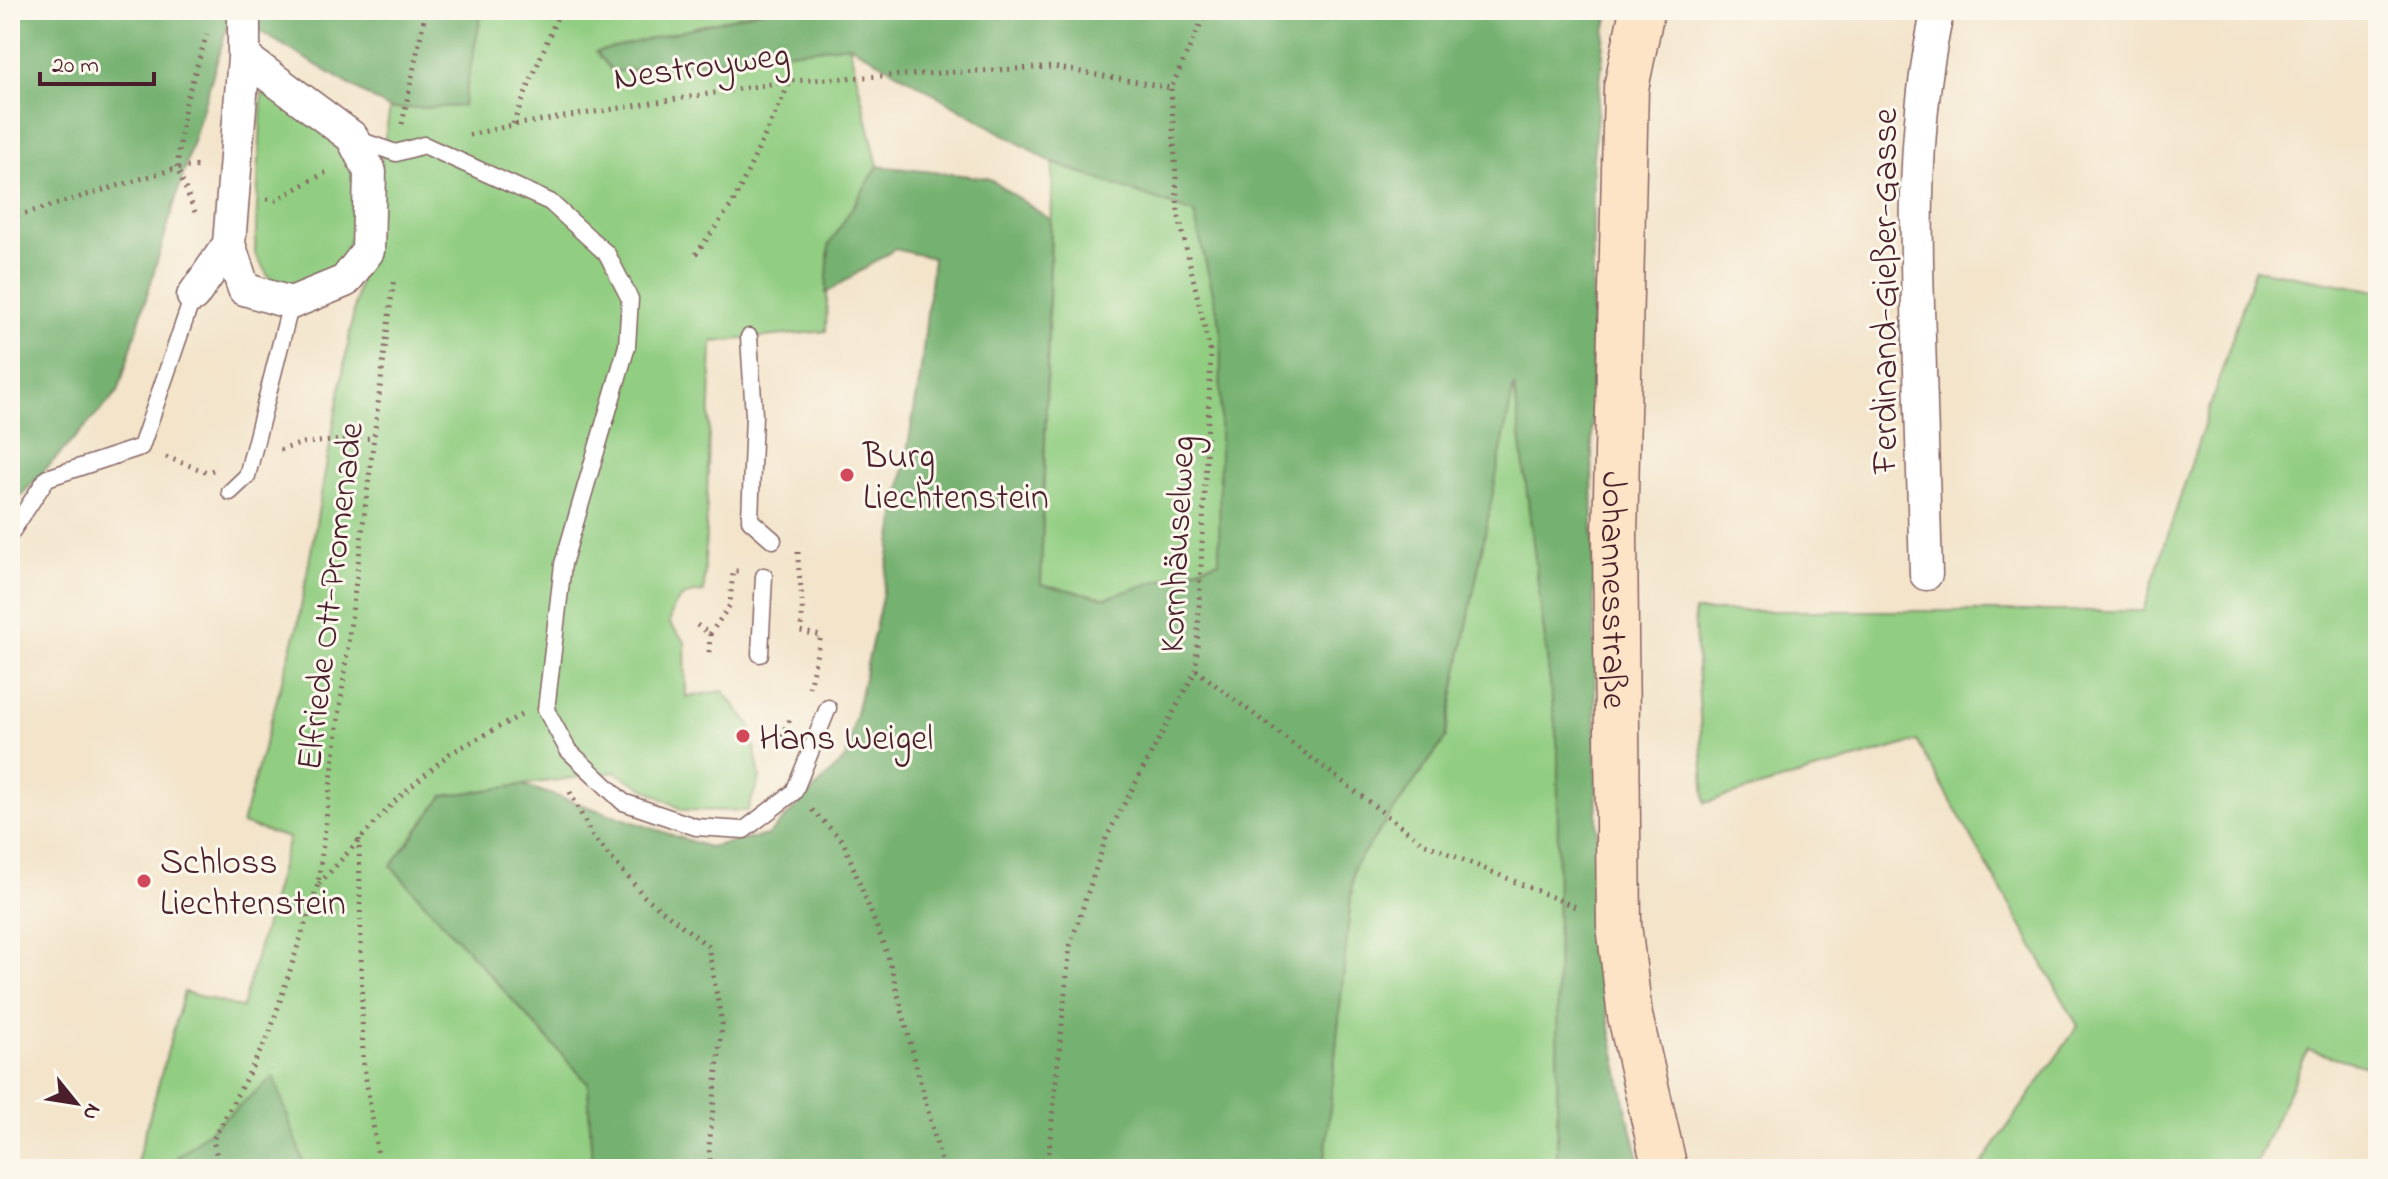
<svg xmlns="http://www.w3.org/2000/svg" width="2388" height="1179" font-family="'Indie Flower',sans-serif">
  <style>
    .green { fill: #92ce82; stroke: #6e7656; stroke-width: 2 }
    .forest { fill: #75b170; stroke: #60684e; stroke-width: 2 }
    .lines { fill: none; stroke-linecap: round; stroke-linejoin: round }
    .lane-casing { stroke: #856463; stroke-width: 19 }
    .street-casing { stroke: #856463; stroke-width: 35 }
    .secondary-casing { stroke: #856463; stroke-width: 47 }
    .path { stroke: #856463; stroke-width: 5; stroke-dasharray: 2 6; stroke-linecap: butt }
    .lane { stroke: #fff; stroke-width: 16 }
    .street { stroke: #fff; stroke-width: 32 }
    .secondary { stroke: #fee4c6; stroke-width: 44 }
    .poi-dot { fill: #d1495b; stroke: #fbf7ec; stroke-width: 3 }
    .labels { text-anchor: middle; stroke-width: 6; stroke-linejoin: round; paint-order: stroke }
    .street-label { font-size: 36px; fill: #4a1f2b; stroke: #fbf7ec }
    .poi-label { font-size: 36px; fill: #4a1f2b; stroke: #fbf7ec; text-anchor: start }
  </style>
  <rect width="100%" height="100%" fill="#fbf7ec"/>
  <filter id="ink" filterUnits="userSpaceOnUse"><feTurbulence type="fractalNoise" baseFrequency=".0125" numOctaves="2"/><feDisplacementMap in="SourceGraphic" scale="16" xChannelSelector="R" yChannelSelector="G"/><feConvolveMatrix kernelMatrix="1 2 1 2 8 2 1 2 1" color-interpolation-filters="sRGB"/></filter>
  <filter id="wash" filterUnits="userSpaceOnUse"><feTurbulence type="fractalNoise" baseFrequency=".006" numOctaves="4" result="noise"/><feDisplacementMap in="SourceGraphic" scale="32" xChannelSelector="R" yChannelSelector="G"/><feGaussianBlur stdDeviation="1.8" result="paint"/><feColorMatrix in="noise" values="0 0 0 0 0 0 0 0 0 0 0 0 0 0 0 0 0 1.4 0 .05"/><feComposite in="paint" operator="in"/></filter>
  <g filter="url(#wash)">
    <rect width="100%" height="100%" fill="#f3e4ca"/>
    <path class="green" d="M482,10H764L597,52L613,72L849,45L878,166L829,245L826,331L712,342L704,592C682,593 671,602 670,624L685,642L686,697L723,691L750,724L760,778L747,811L683,810L615,772L444,796L391,866L588,1083L592,1169H306L273,1078L163,1169H135L184,992L242,1008L289,838L242,824L298,624L390,109L462,106Z
      M262,92L332,139L351,171L362,208L360,232L334,280L293,288L270,279L255,254Z
      M1053,163L1194,213L1221,327L1220,561L1106,598L1041,585Z
      M2255,269L2378,291V1069L2308,1050L2253,1169H1978L2078,1026L1917,741L1705,803L1694,611H2143Z
      M1514,382L1558,749L1557,1169H1324L1354,866L1445,739Z"/>
    <path class="forest" d="M10,10H482L463,106L390,109L231,14L118,392L10,507Z
      M764,10H1610L1605,31L1593,158L1592,456L1599,973L1627,1113L1642,1169H1557L1558,749L1514,385L1445,739L1354,866L1324,1169H592L588,1083L391,866L443,796L523,785L708,847L768,835L846,758L881,602L920,377L933,258L895,249L826,293L829,245L878,166L988,178L1051,220L1041,584L1106,598L1219,561L1221,327L1194,213L1053,163L850,45L613,72L596,52Z
      M274,1077L306,1169H163Z"/>
  </g>
  <g filter="url(#ink)">
    <g class="lines">
      <defs>
        <path id="lane" d="M353,138L396,153L424,145L550,202L607,254L630,299L627,346L563,564L546,710L568,750L623,802L696,827L744,830L794,792L828,708
          M749,337L754,415L750,520L773,540
          M230,492L247,476L291,303
          M10,534L47,478L141,447L193,296
          M760,654L764,576"/>
        <path id="street" d="M229,244L244,289L291,303L345,281L368,251L370,172L352,137L244,57
          M193,296L229,244L244,57V10
          M1926,574C1923,495 1921,416 1919,337C1915,227 1913,118 1938,10"/>
        <g id="secondary">
          <path id="s1" d="M1642,10L1626,88L1615,535L1619,925L1630,1016L1665,1169"/>
        </g>
      </defs>
      <use href="#lane" class="lane-casing"/>
      <use href="#street" class="street-casing"/>
      <use href="#secondary" class="secondary-casing"/>
      <path class="path" d="M402,124L426,10
        M513,124L560,10
        M469,135L513,125L790,81L1053,67L1171,88L1207,10
        M267,199L276,200L330,170
        M195,212L177,168L185,104L207,34
        M10,218L177,168L202,166
        M696,254L733,203L790,82
        M280,450L303,443L374,438
        M166,457L207,472L213,470
        M798,552C798,581 806,603 800,631L821,636L809,687
        M697,625L710,634L709,654
        M710,634L730,605L733,571H738
        M1196,670L1423,843L1578,908
        M777,743L792,716
        M570,792L591,834L644,896L708,946L722,1024L709,1147L711,1169
        M812,810L843,841L888,956L943,1169
        M359,839L363,1060L380,1169
        M319,884L397,799L449,754L521,715
        M220,1169L213,1140L269,1035L318,884L394,277
        M1047,1169L1070,946L1106,838L1196,670L1211,355L1178,213L1171,88"/>
      <use href="#lane" class="lane"/>
      <use href="#street" class="street"/>
      <use href="#secondary" class="secondary"/>
    </g>
  </g>
  <g class="poi-dot">
    <circle cx="847" cy="475" r="8"/>
    <circle cx="743" cy="736" r="8"/>
    <circle cx="144" cy="881" r="8"/>
  </g>
  <g class="labels">
    <g class="street-label">
      <text transform="translate(701 64) rotate(-8)" y="13">Nestroyweg</text>
      <text transform="translate(1883 291) rotate(-90)" y="13">Ferdinand-Gießer-Gasse</text>
      <text transform="translate(1175 544) rotate(-87)" y="13">Kornhäuselweg</text>
      <text dy="13" stroke="none"><textPath href="#s1" startOffset="582">Johannesstraße</textPath></text>
      <text transform="translate(328 596) rotate(-83)" y="13">Elfriede Ott-Promenade</text>
    </g>
    <g class="poi-label">
      <text x="863" y="467">Burg<tspan x="863" dy="41">Liechtenstein</tspan></text>
      <text x="759" y="749">Hans Weigel</text>
      <text x="160" y="873">Schloss<tspan x="160" dy="41">Liechtenstein</tspan></text>
    </g>
  </g>
  <rect width="2388" height="1179" fill="none" stroke="#fbf7ec" stroke-width="40"/>
  <g transform="translate(76 1103) rotate(120)" stroke="#fbf7ec" stroke-width="6" paint-order="stroke">
  <path d="M0-6L14 30L0 20L-14 30Z" fill="#4a1f2b"/>
  <text y="-12" font-size="22" font-weight="bold" text-anchor="middle" fill="#4a1f2b">N</text>
  </g>
  <path d="M40 72v12h114v-12" fill="none" stroke="#4a1f2b" stroke-width="4"/>
  <text x="52" y="72" font-size="24" fill="#4a1f2b" stroke="#fbf7ec" stroke-width="6" paint-order="stroke">20 m</text>
</svg>
